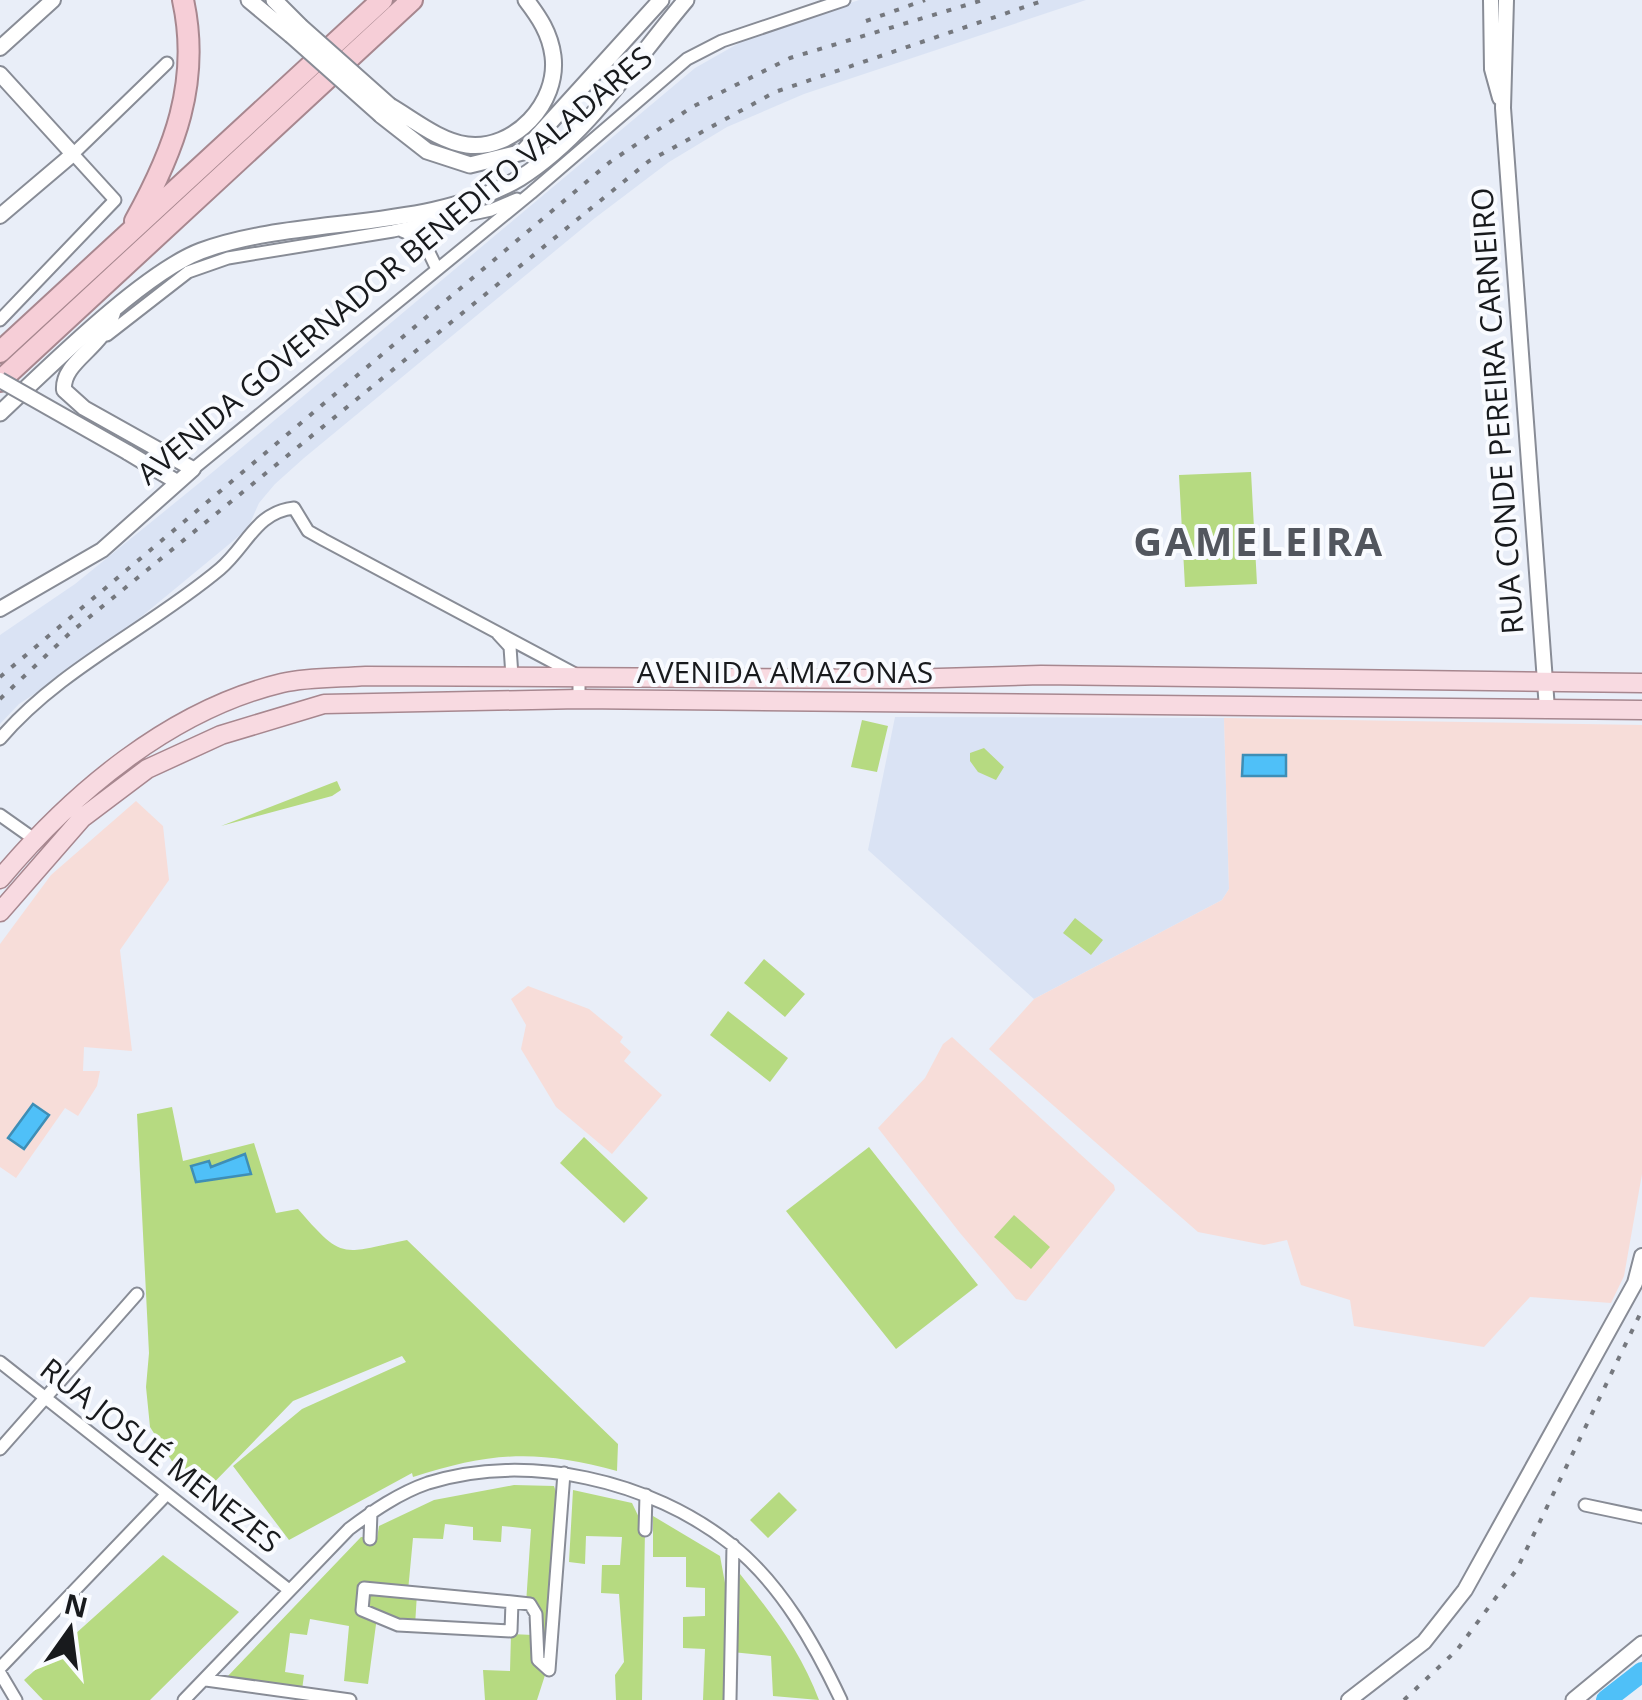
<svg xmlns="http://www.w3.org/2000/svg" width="1642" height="1700" font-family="'Open Sans',sans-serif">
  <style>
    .built { fill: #dae3f4 }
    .education { fill: #f7ddd9 }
    .green { fill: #b6da81 }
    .water { fill: #4fc0f8; stroke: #3e8eb6; stroke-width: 2.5 }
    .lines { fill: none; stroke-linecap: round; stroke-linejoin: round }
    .river { stroke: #4fc0f8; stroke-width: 20 }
    .minor-casing { stroke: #888c96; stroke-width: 15 }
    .tertiary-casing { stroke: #888c96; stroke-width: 18 }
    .secondary-casing { stroke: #888c96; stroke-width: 19 }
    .primary-casing { stroke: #a7878f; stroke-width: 21 }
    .trunk-casing { stroke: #a7878f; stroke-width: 24 }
    .minor { stroke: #fff; stroke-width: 11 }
    .tertiary { stroke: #fff; stroke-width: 14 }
    .secondary { stroke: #fff; stroke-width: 15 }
    .primary { stroke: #f8dae1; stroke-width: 18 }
    .trunk { stroke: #f6ced7; stroke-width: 20 }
    .rail { stroke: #75787e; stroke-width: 4; stroke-dasharray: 5 10; stroke-linecap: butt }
    .tertiary-bridge-casing { stroke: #888c96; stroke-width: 18; stroke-linecap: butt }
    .secondary-bridge-casing { stroke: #888c96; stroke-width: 19; stroke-linecap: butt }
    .tertiary-bridge { stroke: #fff; stroke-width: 14 }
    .secondary-bridge { stroke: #fff; stroke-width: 15 }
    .labels { text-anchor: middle; stroke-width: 8; stroke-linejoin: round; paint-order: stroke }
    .street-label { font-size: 30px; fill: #181a1d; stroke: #f9fbff }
    .district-label { font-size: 40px; font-weight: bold; letter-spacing: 2.5px; fill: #52565e; stroke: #f9fbff }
  </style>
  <rect width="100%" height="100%" fill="#e9eef8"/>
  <path class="built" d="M859,0H1086L804,94L727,127L669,162L595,218L304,458L275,484L259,503L248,528L233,541L96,654L19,704L0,724V635L75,584L214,471L695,68L748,38Z
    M895,717L1224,718L1229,889L1222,900L1034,999L868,850Z"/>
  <path class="education" d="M1224,718L1642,725V1174L1624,1276L1611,1303L1530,1297L1484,1347L1354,1326L1350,1300L1301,1285L1287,1240L1264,1245L1198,1232L989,1049L1034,999L1222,900L1229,889Z
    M136,801L163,826L169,880L120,950L132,1051L84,1047L83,1071H100L97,1086L78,1116L65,1108L16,1178L0,1167V944L51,875Z
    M528,986L589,1009L623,1037L620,1042L631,1052L624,1061L662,1095L612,1154L556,1107L521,1049L526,1025L511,999Z
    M952,1037L1114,1185L1115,1190L1026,1301L1016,1299L960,1233L878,1128L925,1078L943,1044Z"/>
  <path class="green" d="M1251,472L1257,584L1185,587L1179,475Z
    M862,720L888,726L877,772L851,767Z
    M984,748L1004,767L996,780L978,772L970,761V753Z
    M337,781L341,790L332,796L221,826Z
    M1075,918L1103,940L1091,955L1063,933Z
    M764,959L805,994L785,1017L744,983Z
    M728,1011L788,1058L770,1082L710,1035Z
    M172,1107L183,1161L254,1143L276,1213L298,1209C344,1262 341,1253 407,1240L618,1444L617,1471C537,1449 491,1452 413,1477L412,1473L289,1540L233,1466L302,1409L406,1362L402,1356L293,1401L197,1500L150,1427L146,1387L149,1353L137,1114Z
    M584,1137L648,1198L624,1223L560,1163Z
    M869,1147L978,1285L896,1349L786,1211Z
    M1014,1215L1050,1247L1031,1269L994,1237Z
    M514,1485L554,1486L556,1492L547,1669L537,1700H485L483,1670L510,1671L511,1634L533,1635L536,1614L526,1604L531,1529L502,1526L501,1542L473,1540V1527L445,1524L443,1539L413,1538L408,1591L417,1593L415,1626L377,1617L368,1684L344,1681L349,1626L310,1619L307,1635L290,1633L285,1672L304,1675L302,1690L226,1678L361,1537L377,1538L379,1526L434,1500Z
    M573,1490L632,1503L645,1530L642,1700H616L615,1675L624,1662L619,1594L601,1593L602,1565H620L622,1537L586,1536L585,1564L569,1562Z
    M779,1492L797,1510L768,1538L750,1520Z
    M653,1516L720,1556L725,1583L738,1585L740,1574C772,1614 801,1652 819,1700L773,1696L771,1656L732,1652L730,1700H703L705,1649L683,1648V1617L705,1616V1588L686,1587V1557H653Z
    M163,1555L239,1612L150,1700H43L24,1680Z"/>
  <path class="water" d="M1243,755H1286V776H1242Z
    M33,1104L49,1115L24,1149L8,1138Z
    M245,1154L251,1174L196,1182L191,1166L209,1161L211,1167Z"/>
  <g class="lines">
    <path class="river" d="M1606,1700L1642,1672"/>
    <defs>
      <path id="minor" d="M402,231L423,240L437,269
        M0,320L115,200L73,154L167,63
        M107,335L188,272L228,258L393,231L491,210L517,199
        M193,469L531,193L687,59L722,41L844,0
        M498,634L510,647L512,676
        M0,739C59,669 150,628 220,569C247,546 256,512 294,508L308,531L324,540L579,676V699
        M0,815L34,839
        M0,1362L289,1590
        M0,1449L137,1294
        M1585,1505L1642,1517
        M645,1530L646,1495
        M370,1539L371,1512
        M512,1602L511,1631L398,1625L362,1610L364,1588L512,1602L530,1604L536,1614L538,1660L549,1670L564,1473
        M0,1668L167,1494
        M0,1673L16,1700
        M206,1680L350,1700
        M184,1700L349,1529C373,1511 399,1493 428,1483C527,1452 651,1480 732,1545C781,1584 815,1645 841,1700
        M730,1700L733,1545"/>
      <path id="tertiary" d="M1491,0L1492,69L1500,98
        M1506,0L1503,108L1547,709
        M0,48L53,0
        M0,74L73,154L0,216
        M127,452L177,482
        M0,609L102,550L193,469L84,408L64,390C62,361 103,349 113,313
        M1349,1700L1424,1642L1465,1590L1635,1283L1642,1256"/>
      <path id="secondary" d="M249,0L291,35
        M274,0L300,26
        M390,106C414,120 439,141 467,145C514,151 559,103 553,56C550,33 539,17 526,0
        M381,115L427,151L470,165L523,152L661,0
        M0,413C48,368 143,273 201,251C299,215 428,233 520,178C587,136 635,60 686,0
        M1574,1700L1642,1644"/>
      <path id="primary" d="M0,879C72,793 170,710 282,683C308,677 339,678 366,676L904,679L1041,675L1642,683
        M0,912L82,818L147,769L221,735L324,704L579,699L1642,710"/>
      <path id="trunk" d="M135,221C174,151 201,82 183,0
        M0,352L382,0
        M0,381L412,0"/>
    </defs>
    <use href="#minor" class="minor-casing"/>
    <use href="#tertiary" class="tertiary-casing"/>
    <use href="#secondary" class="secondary-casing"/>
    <use href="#primary" class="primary-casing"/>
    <use href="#trunk" class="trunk-casing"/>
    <use href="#minor" class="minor"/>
    <use href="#tertiary" class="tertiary"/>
    <use href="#secondary" class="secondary"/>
    <use href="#primary" class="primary"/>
    <use href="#trunk" class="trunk"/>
    <path class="rail" d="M866,21L925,0
      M0,677L610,162L692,107L790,58L983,0
      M0,699L71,632L649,161L775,92L1045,0
      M1404,1700L1457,1650L1517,1569L1642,1310"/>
    <defs>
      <path id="tertiary-bridge" d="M0,380L127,452"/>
      <path id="secondary-bridge" d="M300,26L390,106
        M291,35L381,115"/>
    </defs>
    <use href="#tertiary-bridge" class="tertiary-bridge-casing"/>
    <use href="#secondary-bridge" class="secondary-bridge-casing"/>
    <use href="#tertiary-bridge" class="tertiary-bridge"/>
    <use href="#secondary-bridge" class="secondary-bridge"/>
  </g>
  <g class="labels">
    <g class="street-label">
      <text transform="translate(395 266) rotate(-40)" y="10">AVENIDA GOVERNADOR BENEDITO VALADARES</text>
      <text transform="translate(1498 411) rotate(-94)" y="10">RUA CONDE PEREIRA CARNEIRO</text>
      <text x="785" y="683">AVENIDA AMAZONAS</text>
      <text transform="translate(160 1456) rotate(38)" y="10">RUA JOSUÉ MENEZES</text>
    </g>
    <g class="district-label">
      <text x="1259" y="556">GAMELEIRA</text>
    </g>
  </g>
  <g transform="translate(70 1630) rotate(14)" stroke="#f9fbff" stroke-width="8" paint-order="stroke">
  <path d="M0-8L18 38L0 25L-18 38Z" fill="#181a1d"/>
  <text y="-15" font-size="28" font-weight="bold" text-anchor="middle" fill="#181a1d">N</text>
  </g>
</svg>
